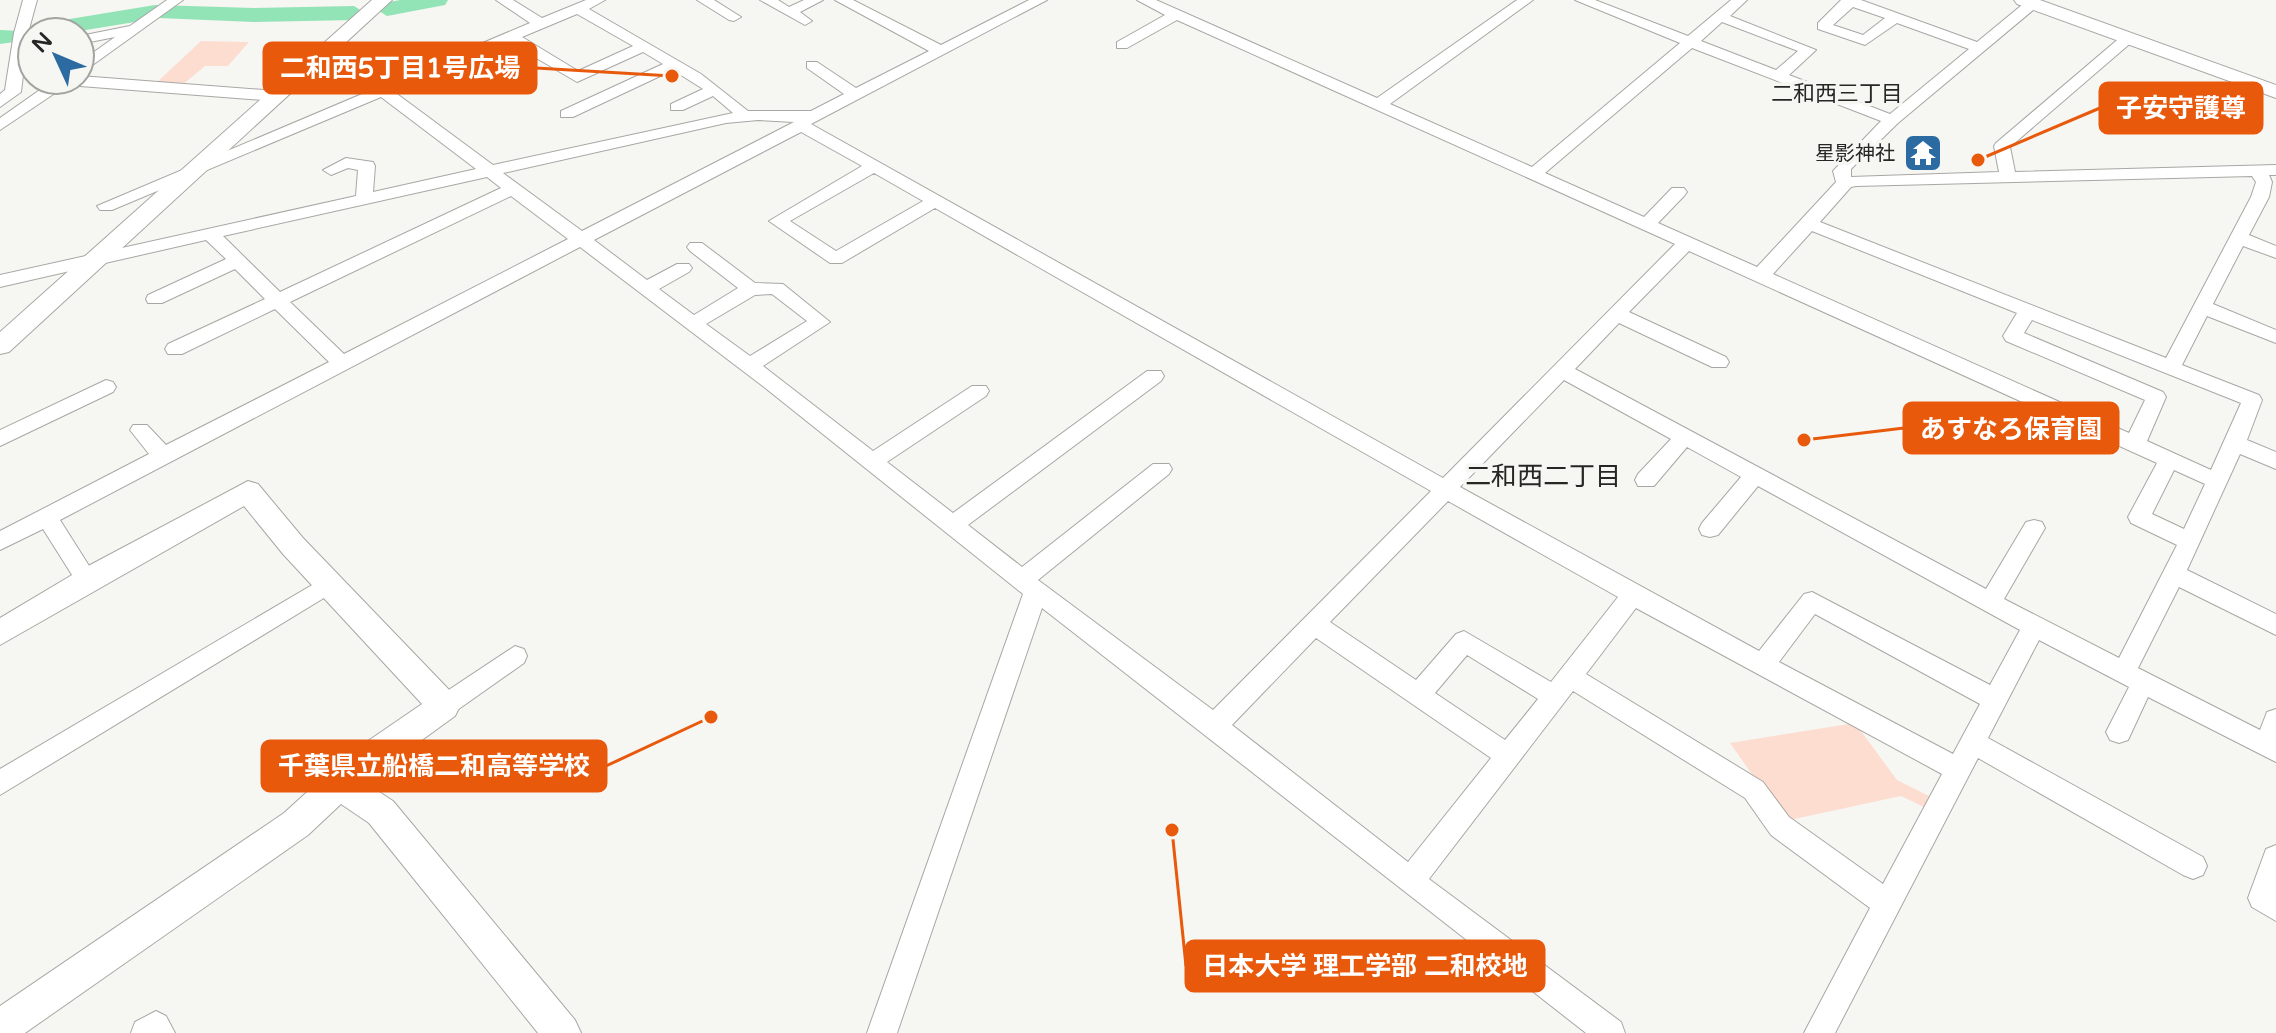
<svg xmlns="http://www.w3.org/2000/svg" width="2276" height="1033" font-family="'Varela Round','Noto Sans JP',sans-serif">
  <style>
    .green { fill: #feddd1 }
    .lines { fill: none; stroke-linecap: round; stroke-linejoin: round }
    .river { fill: #92e3b6; fill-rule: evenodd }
    .minor-casing { stroke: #a8a7a4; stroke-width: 2 }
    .tertiary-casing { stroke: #a8a7a4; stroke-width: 2 }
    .minor { fill: #fff; fill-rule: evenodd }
    .tertiary { fill: #fff; fill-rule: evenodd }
    .labels { text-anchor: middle; stroke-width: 7; stroke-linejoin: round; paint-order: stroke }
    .far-poi-label { font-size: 20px; fill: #262625; stroke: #f6f6f2; text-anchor: end }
    .far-neighbourhood-label { font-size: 22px; fill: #262625; stroke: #f6f6f2 }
    .neighbourhood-label { font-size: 26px; fill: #262625; stroke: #f6f6f2 }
    .leader { fill: none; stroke: #e8590c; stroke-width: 3 }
    .callout-dot { fill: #e8590c; stroke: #f6f6f2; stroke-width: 3 }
    .callout { fill: #e8590c; stroke: #e8590c; stroke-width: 3 }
    .callout-label { font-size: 26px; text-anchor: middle; font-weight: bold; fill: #fff }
  </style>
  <rect width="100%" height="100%" fill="#f6f6f2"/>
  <path class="green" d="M201,41L249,42L228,66H205L181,86L154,85Z
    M1855,723L1897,780L1929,796L1924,807L1901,796L1785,821L1730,743Z"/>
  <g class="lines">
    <path class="river" d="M400,0H448L445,5L387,16L376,9L379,4Z
      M155,5L254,8L354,6L365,13L354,20L254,22L159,18L74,32H32V39L25,37L22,41L0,44V30L22,31L33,25Z"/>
    <defs>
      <path id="minor" d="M23,0H37L28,33L21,92L0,107V94L5,90L14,33Z
        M167,0H183L80,74V62L115,37L80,44V36L130,26Z
        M496,0H513L542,18L586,0H605L589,9L701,74L748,111H811L844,94L807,68V62H817L856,88L929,51L835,0H853L941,45L1029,0H1047L811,124L1443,478L1675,244L1177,20L1127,48H1117V42L1165,15L1137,0H1156L1377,98L1517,0H1533L1390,104L1532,167L1680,43L1575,0H1595L1688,36L1731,0H1747L1730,16L1816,50L1789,75L1890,114L1969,49L1897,23L1865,45L1818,29V23L1841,0H1861L1977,42L2028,0H2038V6L1898,123L1851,169V177L1999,172L1994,146L1996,143L2123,35H2133V41L2010,147L2015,172L2276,165V175H2269L2272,182L2269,197L2249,235L2276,246V258L2243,246L2213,304L2276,330V343L2207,316L2182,365L2259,395L2262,400L2247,440L2276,452V469L2240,454L2187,570L2276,614V635L2179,587L2138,668L2260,730L2267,712L2276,709V762L2148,697L2128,740L2119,743L2110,740L2106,732L2129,687L2039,640L1988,738L2203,857L2207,866L2203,875L2193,879L2183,875L1978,758L1835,1033H1804L1870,908L1771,835L1745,798L1573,691L1429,879L1621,1022L1625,1033H1586L1042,608L897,1033H867L1023,594L764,387L580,247L60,520L98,580L95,586L87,589L79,586L43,529L0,550V531L149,454L130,430L133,425H147L166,445L329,362L275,309L182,354H168L165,349L168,344L265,299L235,269L162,303H148L146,299L148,295L226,259L206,240L0,287V275L356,196L358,170L348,168L331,175L323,170L346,158L373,162L375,166L373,192L476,169L381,97L112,210H100L97,206L530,23ZM1853,7L1885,18L1863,35L1833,25ZM577,14L633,46L578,71L522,37ZM1722,22L1798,51L1776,70L1701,41ZM509,42L577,82L643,52L663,64L561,111V117H573L673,70L703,89L671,104V110H683L713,96L733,113L493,165L393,91ZM1692,48L1881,121L1833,171L1836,182L1757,267L1658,223L1684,196L1687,192L1684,188H1672L1644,217L1545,173ZM758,120L794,122L582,231L503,173L726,123ZM801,132L862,166L769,221L830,263H842L935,208L1431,491L1213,710L1038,580L1169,474L1172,469L1169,464H1153L1022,567L968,525L1161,381L1164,376L1161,371H1147L953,513L887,462L986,396L989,391L986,386H972L873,451L763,366L830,322L783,284L755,283L702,243H690L687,247L690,251L738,288L694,315L659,289L689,272L692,268L689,264H677L647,280L594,240ZM874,173L923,201L836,251L790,221ZM2252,176L2256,182L2251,197L2166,358L1820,222L1851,187L1856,186ZM487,177L501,188L280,292L223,236ZM511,196L568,239L344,354L290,302ZM1812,231L2017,313L2003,336L2006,341L2145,400L2129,433L1773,274ZM1689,251L2157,463L2128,517L2131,523L2177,545L2119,658L2004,599L2045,528L2042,522L2034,520L2026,522L1986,589L1575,369L1619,323L1712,367H1726L1729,362L1726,357L1629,312ZM772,294L807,321L750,356L706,324L755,295ZM2032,320L2241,403L2211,470L2147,441L2166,397L2163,392L2024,333ZM1564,380L1671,439L1638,474L1635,480L1638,486H1654L1687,447L1741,477L1702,523L1699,529L1702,535L1710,537L1718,535L1758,486L2020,630L1990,685L1812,592L1804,594L1759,651L1460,487ZM2174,470L2205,484L2184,529L2152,514ZM1448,501L1618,597L1551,682L1464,631L1456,634L1416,680L1330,622ZM1636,608L1942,774L1883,884L1789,817L1763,782L1586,674ZM1815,614L1980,704L1953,754L1779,662ZM1316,638L1491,758L1408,862L1232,725ZM1467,655L1538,699L1505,740L1435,693Z
        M697,0H714L741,17L734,21L729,20Z
        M760,0H778L789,7L804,0H823L800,12L812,21L805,25Z
        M80,76L277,91L285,96L277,101L67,85L0,130V118L54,80H80Z
        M106,380L113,382L116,387L113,392L0,446V430Z
        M329,575L337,578L341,584L337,590L0,795V769Z
        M515,646L524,649L527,656L524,663L453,713L444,717L435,713L432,706L435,699Z
        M2276,845V921L2252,907L2248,898L2266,849Z
        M156,1011L166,1016L175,1033H131L135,1022Z"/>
      <path id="tertiary" d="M372,0H392L9,352L0,354V332Z
        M2014,0H2040L2276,85V98L2017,4Z
        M248,481L258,484L303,538L455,696L460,706L455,716L364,782L393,801L575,1020L581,1033H538L369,823L341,804L308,835L25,1033H0V1006L284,813L349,754L422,704L283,554L244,506L0,645V618L77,572Z"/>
    </defs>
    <use href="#minor" class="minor-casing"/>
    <use href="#tertiary" class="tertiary-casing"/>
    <use href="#minor" class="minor"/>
    <use href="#tertiary" class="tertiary"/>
  </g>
  <defs>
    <symbol id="temple-square" viewBox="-11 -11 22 22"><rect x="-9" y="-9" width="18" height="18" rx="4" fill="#2c6ba1" stroke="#f6f6f2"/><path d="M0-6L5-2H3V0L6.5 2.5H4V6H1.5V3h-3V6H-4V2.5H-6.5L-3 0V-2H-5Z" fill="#fff"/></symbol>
  </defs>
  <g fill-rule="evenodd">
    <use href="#temple-square" x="1901" y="131" width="44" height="44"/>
  </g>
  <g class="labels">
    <g class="far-poi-label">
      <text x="1895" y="160">星影神社</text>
    </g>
    <g class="far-neighbourhood-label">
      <text x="1837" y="101">二和西三丁目</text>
    </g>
    <g class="neighbourhood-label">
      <text x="1543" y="485">二和西二丁目</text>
    </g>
  </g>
  <path class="leader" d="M672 76L536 68M1978 160L2100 108M1804 440L1904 428M711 717L606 766M1172 830L1186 966"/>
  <g class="callout-dot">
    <circle cx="672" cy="76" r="8"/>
    <circle cx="1978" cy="160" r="8"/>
    <circle cx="1804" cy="440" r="8"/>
    <circle cx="711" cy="717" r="8"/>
    <circle cx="1172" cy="830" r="8"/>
  </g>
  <g class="callout">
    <rect x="264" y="43" width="272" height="50" rx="8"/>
    <rect x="2100" y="83" width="162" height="50" rx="8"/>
    <rect x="1904" y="403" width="214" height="50" rx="8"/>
    <rect x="262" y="741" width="344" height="50" rx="8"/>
    <rect x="1186" y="941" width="358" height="50" rx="8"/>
  </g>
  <g class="callout-label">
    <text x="400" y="77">二和西5丁目1号広場</text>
    <text x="2181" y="117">子安守護尊</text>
    <text x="2011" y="438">あすなろ保育園</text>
    <text x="434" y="775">千葉県立船橋二和高等学校</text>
    <text x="1365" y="975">日本大学 理工学部 二和校地</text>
  </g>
  <g transform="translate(56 56) rotate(314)"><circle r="38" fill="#f6f6f2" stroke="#a3a3a0" stroke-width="2"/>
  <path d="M0-6L14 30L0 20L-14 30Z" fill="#2c6ba1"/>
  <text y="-12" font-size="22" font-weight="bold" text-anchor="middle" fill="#262625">N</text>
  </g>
</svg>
